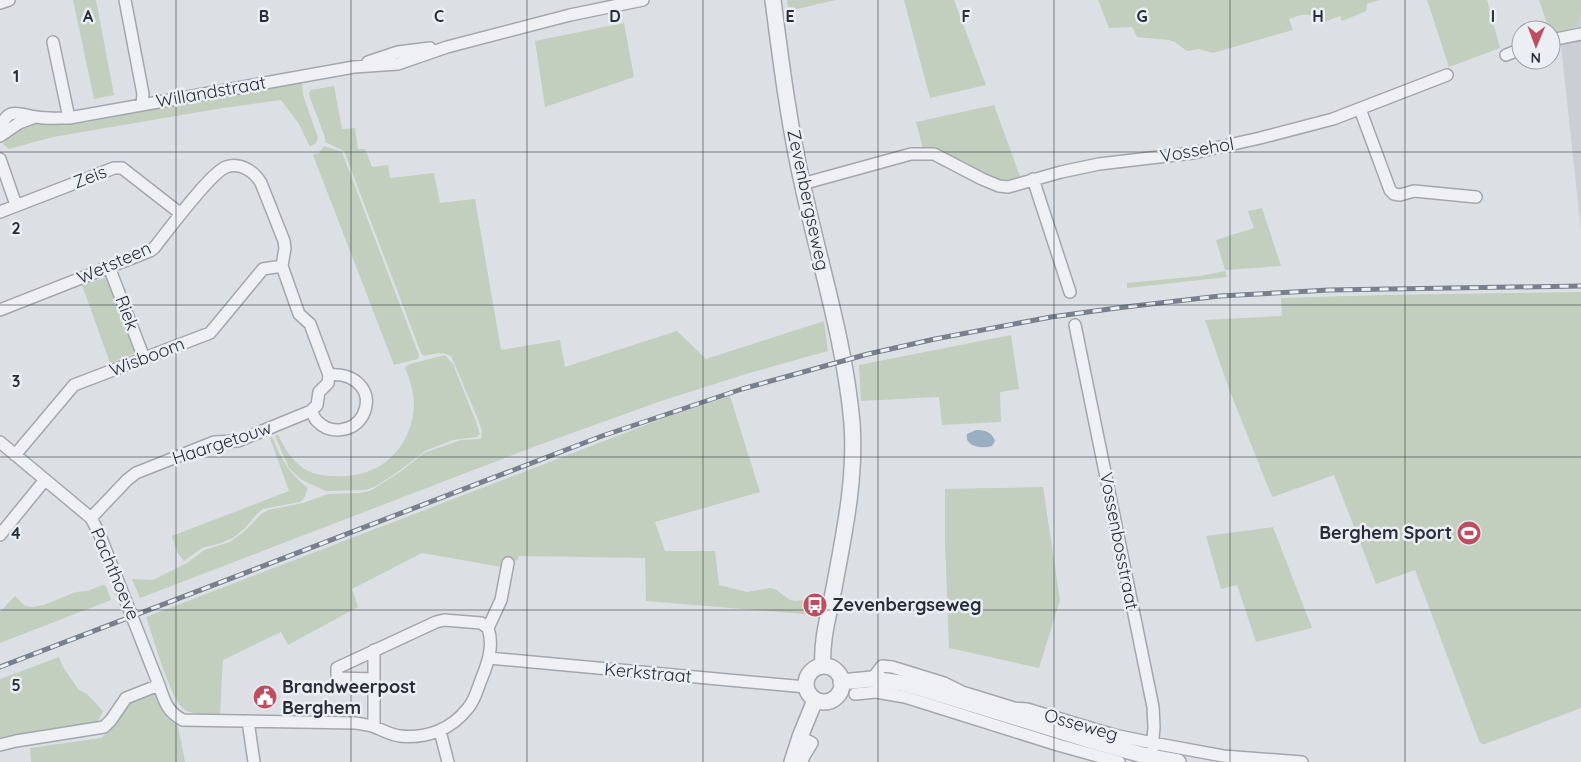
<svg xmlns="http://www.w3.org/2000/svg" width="1581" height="762" font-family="Quicksand,sans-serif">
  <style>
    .built { fill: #cacfd5 }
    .green { fill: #c2cebe }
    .water { fill: #9aaec2 }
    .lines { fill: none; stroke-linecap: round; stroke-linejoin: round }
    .minor-casing { stroke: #a2a7ae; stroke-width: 14 }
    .tertiary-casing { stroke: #a2a7ae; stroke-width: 18 }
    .minor { stroke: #eef0f3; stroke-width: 11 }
    .tertiary { stroke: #eef0f3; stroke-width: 15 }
    .rail-casing { stroke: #77808c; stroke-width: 5 }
    .rail { stroke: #ebeef3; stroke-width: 3; stroke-dasharray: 9; stroke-linecap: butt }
    .grid { fill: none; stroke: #272e39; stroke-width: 1; stroke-opacity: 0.55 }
    .labels { text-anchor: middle; stroke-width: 5; stroke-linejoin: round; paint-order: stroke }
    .street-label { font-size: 18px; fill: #272e39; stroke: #ebeef3 }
    .poi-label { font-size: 18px; font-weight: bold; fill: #272e39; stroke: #ebeef3; text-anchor: start }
    .grid-label { font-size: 16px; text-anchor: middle; font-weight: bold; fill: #272e39; stroke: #ebeef3; stroke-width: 5; stroke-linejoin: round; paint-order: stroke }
  </style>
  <rect width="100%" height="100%" fill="#dce0e5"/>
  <path class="built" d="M1556,0H1581V231Z"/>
  <path class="green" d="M73,0H96L114,95L94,99Z
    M787,0H836L788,11Z
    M904,0H954L986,85L930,98Z
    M1098,0H1379L1367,4L1366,11L1342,21L1340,16L1324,22C1308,13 1306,13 1289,19L1293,30L1213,53L1199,49L1187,51L1175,42L1169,40L1137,37L1132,27L1109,28Z
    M1427,0H1487L1500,48L1449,67Z
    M1539,0H1581C1581,29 1576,28 1551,36V30H1549Z
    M624,23L634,77L545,107L535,41Z
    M302,82L303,95L318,138L316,143L310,147L299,124L281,100L223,108L53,137L9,149L3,144L10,134L26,124L83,123Z
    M334,86L342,129L355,128L358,149H365L372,167L388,165L390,178L434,173L440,203L475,199L501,350L560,340L565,367L677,331L706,359L824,321L828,351L746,374L661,401L536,446L140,598L132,579L153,580L187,563L204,550L230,542L245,531L260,515L268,510L303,503L328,494L360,493L370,491L400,472L424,453L461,440L481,439L482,431L478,419L451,356C441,351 434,354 424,356L421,353L344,151L325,142V137L310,98L309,92L311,90Z
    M994,105L1021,179L1011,181L996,179L935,147L923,148L916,122Z
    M324,146L342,152L419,355L418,359L394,365L313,155L319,153Z
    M1262,208L1281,266L1225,270L1216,240L1254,228L1248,211Z
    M1225,271L1227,277L1127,288V283L1200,276Z
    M107,277L135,353L110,363L82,285Z
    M1581,292V708L1485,744H1482L1479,741L1415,570L1376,584L1334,475L1273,497L1270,492L1229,389L1205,320L1282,316L1281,298L1384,295Z
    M1011,335L1019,389L1000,392L1001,422L942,425L939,397L861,401L859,365Z
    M445,355L453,364L475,419L480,434L477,437L453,440L425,451L399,471L374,487L366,490L326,491L302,480L289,468L275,436L278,435C284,448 292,460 303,468C313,475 325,476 336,476C379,479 413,448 414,404C414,391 409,379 405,367L410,364Z
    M730,396L760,492L655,522L665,551H715L719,585L747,592L770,588L775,589L790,600L795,601L820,598L816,615L646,601L645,558L519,556L517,561L509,559L507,568L422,553L352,589L358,607L288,645L281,632L223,660L220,715C209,714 194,715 185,710C170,700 153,636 146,617L664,418Z
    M272,437C283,461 287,471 308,488L304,498L300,502L263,509L258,513L245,528L233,538L218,544L202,548L184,561L177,552L172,536L289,491L270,438Z
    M1043,487L1060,600L1039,668L949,648L945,541V489Z
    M1273,527L1312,628L1256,642L1237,585L1221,589L1206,536Z
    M103,585L106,586L111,600L0,643V612L15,596L25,606L32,607L44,605L76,592L87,591Z
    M59,657L63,667L78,689L87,694L103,711L97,723L0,742V679Z
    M154,683L171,721L178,726L185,762H31L30,748L101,738C117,726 114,713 125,703C133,695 145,690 154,683Z"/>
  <path class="water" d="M976,430C985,430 992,432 995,441L992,446C983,449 964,447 967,434Z"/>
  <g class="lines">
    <defs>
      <path id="minor" d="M125,0L143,94L142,104
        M0,3L9,0
        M1551,40L1581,34
        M53,42L69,118
        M1506,55L1521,49
        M368,62L398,52L430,48
        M1360,109L1390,190L1394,194L1400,195L1414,191L1476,197
        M0,129C8,106 18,114 36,117C47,119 58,118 69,118L354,67L398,64L447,47L570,15L643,0
        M0,136L19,123L35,117
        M0,159L16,205
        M1033,179L1070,292
        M802,184L911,154H934L982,179L999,186L1008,187L1061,172L1099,164L1193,153L1260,138L1333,119L1447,75
        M0,212L114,168H122L181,214
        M109,267L144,358
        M0,310L150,251L154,248C167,232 210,173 226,167C240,162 254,171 261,183L284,241L285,248L282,266L299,314L310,324L329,375L328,383L319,392L317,405L311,411C313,414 314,418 317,421C330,435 354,432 363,415C375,390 353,372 329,375
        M1075,325L1153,707L1154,727L1152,750
        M0,442L91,518L99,533L159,685
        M15,455L74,385L210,333L263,269L282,266
        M91,518L127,480L136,473L214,442L238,441L311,411
        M0,535L44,481
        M489,658L806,687
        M374,679L337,678V668L436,622L444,620L481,623L488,628
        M872,679L882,666L892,667L944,683L962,692L1014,708L1027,709L1114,735L1153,743L1223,756L1302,762
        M855,694L876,692L905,697L1058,745L1119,762
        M248,721L254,762
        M374,726V650
        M440,731L448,762
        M800,737L812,743L804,756L802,762
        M0,745L16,741L104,727L111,720L126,698L159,685C164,700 167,712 183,720L356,723C362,724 369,725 375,727C384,731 391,735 400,736C427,739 452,729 468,708C475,700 477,690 481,680C488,663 494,646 488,628L501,600L508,563"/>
      <path id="tertiary" d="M773,0C781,62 789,125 803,187C820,265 845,343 852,423C856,479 844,534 834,588C829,614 821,640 823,666
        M806 684a18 18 0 1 1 36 0a18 18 0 1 1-36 0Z
        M841,682L872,679L907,684L1099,743L1150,757L1178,762
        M792,762L800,737L815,700"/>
    </defs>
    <use href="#minor" class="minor-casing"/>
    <use href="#tertiary" class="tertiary-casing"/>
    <use href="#minor" class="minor"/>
    <use href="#tertiary" class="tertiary"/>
    <defs>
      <path id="rail" d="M0,667L602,436L742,389L868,354L935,339L1051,317L1117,308L1220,296L1329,290L1581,286"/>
    </defs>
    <use href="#rail" class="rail-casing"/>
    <use href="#rail" class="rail"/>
  </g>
  <path class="grid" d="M176,0V762M351,0V762M527,0V762M703,0V762M878,0V762M1054,0V762M1230,0V762M1405,0V762M0,152H1581M0,305H1581M0,457H1581M0,610H1581"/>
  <defs>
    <symbol id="stadium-disc" viewBox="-11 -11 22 22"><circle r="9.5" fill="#bf4c5f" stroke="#ebeef3"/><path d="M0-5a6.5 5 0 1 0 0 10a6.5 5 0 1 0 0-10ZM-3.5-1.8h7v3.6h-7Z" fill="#fff"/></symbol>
    <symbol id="bus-disc" viewBox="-11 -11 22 22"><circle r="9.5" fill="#bf4c5f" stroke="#ebeef3"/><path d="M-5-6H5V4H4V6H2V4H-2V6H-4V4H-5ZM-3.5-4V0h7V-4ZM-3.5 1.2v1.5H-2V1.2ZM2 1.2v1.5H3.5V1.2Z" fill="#fff"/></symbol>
    <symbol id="civic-disc" viewBox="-11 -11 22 22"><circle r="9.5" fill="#bf4c5f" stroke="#ebeef3"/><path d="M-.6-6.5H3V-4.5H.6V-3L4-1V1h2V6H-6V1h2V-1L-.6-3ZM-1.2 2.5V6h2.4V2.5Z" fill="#fff"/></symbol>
  </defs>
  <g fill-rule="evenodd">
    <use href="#stadium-disc" x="1455" y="519" width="28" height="28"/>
    <use href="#bus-disc" x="801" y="591" width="28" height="28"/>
    <use href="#civic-disc" x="251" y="683" width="28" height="28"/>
  </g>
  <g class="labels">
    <g class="street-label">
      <text transform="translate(211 92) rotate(-10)" y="6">Willandstraat</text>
      <text transform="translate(1197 150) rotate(-10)" y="6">Vossehol</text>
      <text transform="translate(90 177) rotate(-21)" y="6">Zeis</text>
      <text transform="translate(808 200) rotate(78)" y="6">Zevenbergseweg</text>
      <text transform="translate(114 263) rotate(-24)" y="6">Wetsteen</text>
      <text transform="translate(127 313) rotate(69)" y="6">Riek</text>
      <text transform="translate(147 357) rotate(-21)" y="6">Wisboom</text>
      <text transform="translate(222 443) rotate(-18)" y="6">Haargetouw</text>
      <text transform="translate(1119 541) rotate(79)" y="6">Vossenbosstraat</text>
      <text transform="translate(115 574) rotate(67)" y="6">Pachthoeve</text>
      <text transform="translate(648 673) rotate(5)" y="6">Kerkstraat</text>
      <text transform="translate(1081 725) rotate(16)" y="6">Osseweg</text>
    </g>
    <g class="poi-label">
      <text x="1452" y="539" text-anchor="end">Berghem Sport</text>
      <text x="832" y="611">Zevenbergseweg</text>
      <text x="282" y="693">Brandweerpost<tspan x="282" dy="21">Berghem</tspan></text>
    </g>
  </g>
  <g class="grid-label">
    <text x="88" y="22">A</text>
    <text x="264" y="22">B</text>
    <text x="439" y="22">C</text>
    <text x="615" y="22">D</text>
    <text x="790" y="22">E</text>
    <text x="966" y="22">F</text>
    <text x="1142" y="22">G</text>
    <text x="1318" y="22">H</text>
    <text x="1493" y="22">I</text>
    <text x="16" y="82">1</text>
    <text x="16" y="234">2</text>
    <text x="16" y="387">3</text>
    <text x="16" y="539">4</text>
    <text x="16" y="691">5</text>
  </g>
  <g transform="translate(1536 45) rotate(181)"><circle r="24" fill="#ebeef3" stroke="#9da1a9"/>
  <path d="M0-4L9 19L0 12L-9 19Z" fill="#bf4c5f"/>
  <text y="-8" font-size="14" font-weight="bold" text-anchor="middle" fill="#272e39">N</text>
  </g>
</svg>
